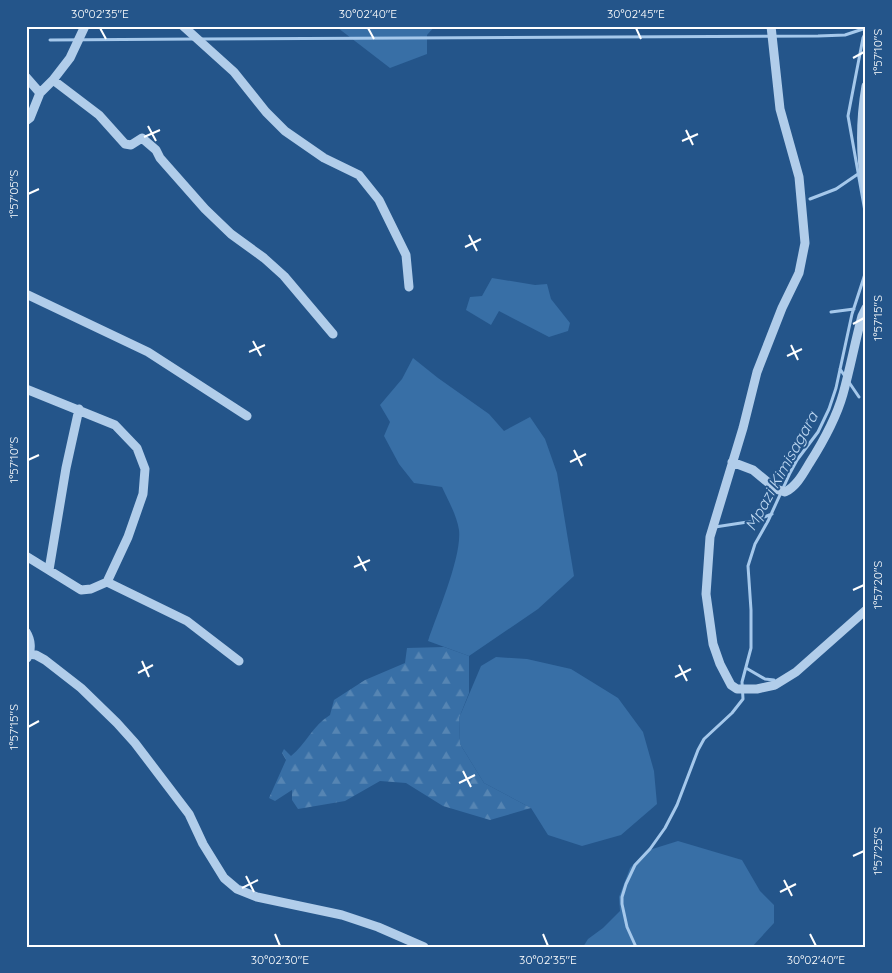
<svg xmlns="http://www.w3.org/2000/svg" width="892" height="973" font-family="Quicksand,sans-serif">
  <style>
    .grass { fill: #386fa6 }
    .forest { fill: url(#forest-firs) }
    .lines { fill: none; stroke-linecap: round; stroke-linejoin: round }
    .stream { stroke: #a5c8eb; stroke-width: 3 }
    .minor { stroke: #b1cdea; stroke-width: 9 }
    .ticks { fill: none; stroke: #fff; stroke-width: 2 }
    .labels { text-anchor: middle; stroke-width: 4; stroke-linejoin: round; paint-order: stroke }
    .water-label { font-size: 16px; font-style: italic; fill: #bdd7f1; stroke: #24558a }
    .neatline { fill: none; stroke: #fff; stroke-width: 2 }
    .ticks-label { font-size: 12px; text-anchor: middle; fill: #fff }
  </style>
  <defs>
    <pattern id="forest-firs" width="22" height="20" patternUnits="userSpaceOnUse" patternTransform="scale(1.25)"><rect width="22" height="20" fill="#386fa6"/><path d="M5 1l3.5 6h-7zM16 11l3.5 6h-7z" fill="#5685b3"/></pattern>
  </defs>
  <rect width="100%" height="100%" fill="#24558a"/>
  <path class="grass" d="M338,26H435L427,35V54L390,68L338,28Z
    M492,278L535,285L547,284L551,299L570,323L568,331L549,337L499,311L491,325L466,310L470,297L482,296Z
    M413,358L438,378L489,414L504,431L530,417L545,439L557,473L574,576L538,609L469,656L428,641C437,614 462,557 459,530C457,516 448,500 442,487L414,483L399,464L384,436L390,422L380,405L402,379Z
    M496,657L527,659L571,669L618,698L643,732L654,771L657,804L621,835L582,846L548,835L531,808L484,783L460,744L459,718L481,666Z
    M678,841L742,860L760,891L774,905V923L752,947H583L588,939L603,928L620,911L619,897L630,868L646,851Z"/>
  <path class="forest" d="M444,647L469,656V693L459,718L460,744L484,783L531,808L490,820L443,806L406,783L380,781L345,801L298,809L292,800V790L275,801L269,798L286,760L282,753L284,749L291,756C306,744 313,725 330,715L334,700L365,680L405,663L407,648Z"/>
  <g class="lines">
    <path class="stream" d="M866,32L863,38L848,116L866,217
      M201,39L818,36L845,35L866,28
      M50,40L195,39
      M810,199L836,189L858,174
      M831,312L854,309
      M840,369L859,397
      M715,527L754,521L772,514
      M746,668L765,679L774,680
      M636,947L627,927L622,904V897L626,884L635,865L650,849L665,828L677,805L698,750L704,739L732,713L743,699L742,682L751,648V610L748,566L755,544L768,521L790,473L797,460L818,432L829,409L836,388L852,314L866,271"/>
    <path class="minor" d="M183,26L234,72L266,112L285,131L324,158L359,175L379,200L406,255L409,287
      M771,26L780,109L799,177L805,243L799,273L782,308L757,372L743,428L710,537L706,594L713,644L720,664L731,685L737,689H757L775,685L796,672L866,610
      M26,77L40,93L30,118L26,121
      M53,80L70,58L85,26
      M866,86C860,121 860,155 866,190
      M40,93L53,80L99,115L125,144L131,145L142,138L156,150L160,158L205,209L231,234L264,258L284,276L333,334
      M26,294L148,352L247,416
      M26,389L115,425L137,448L145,469L143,494L128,537L107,582
      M732,462L753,470L776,489L785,492C796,487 803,474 809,464C823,442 836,419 843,394C850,369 855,342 862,316L866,308
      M26,556L81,590L91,589L107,582L187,621L239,661
      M49,570L66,468L79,409
      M26,632C31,640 32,650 27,658
      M29,654L36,655L45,660L81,688L117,723L135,743L189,814L203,844L224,878L237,889L257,897L342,915L378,927L424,947"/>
  </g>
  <path class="ticks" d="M100,28L106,39M368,28L374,39M636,28L641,39M853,58L864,52M148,126L156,141M686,130L693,145M144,137L160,130M682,141L698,134M28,194L39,189M469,235L477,251M465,247L481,239M853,324L864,318M253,341L261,356M791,345L798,360M249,352L265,345M787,356L802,349M574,450L582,466M28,460L39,455M570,462L586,454M358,556L366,571M354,567L370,560M853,590L864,585M142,661L149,677M679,665L687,681M138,673L153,665M675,677L691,669M28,727L39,721M463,771L471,787M459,783L475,775M853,856L864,851M246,876L254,892M784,880L792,896M242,888L258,880M780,892L796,884M275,934L280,946M543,934L548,946M810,934L816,946"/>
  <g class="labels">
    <g class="water-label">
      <text transform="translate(781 471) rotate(-61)" y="6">Mpazi Kimisagara</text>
    </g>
  </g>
  <rect width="892" height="973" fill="none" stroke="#24558a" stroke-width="55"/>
  <rect x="28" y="28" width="836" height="918" class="neatline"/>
  <g class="ticks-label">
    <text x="100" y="18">30°02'35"E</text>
    <text x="368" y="18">30°02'40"E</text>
    <text x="636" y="18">30°02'45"E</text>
    <text transform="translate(878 52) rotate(-90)" y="4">1°57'10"S</text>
    <text transform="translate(14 194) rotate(-90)" y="4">1°57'05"S</text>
    <text transform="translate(878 318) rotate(-90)" y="4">1°57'15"S</text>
    <text transform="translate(14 460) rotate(-90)" y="4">1°57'10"S</text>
    <text transform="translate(878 585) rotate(-90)" y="4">1°57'20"S</text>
    <text transform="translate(14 727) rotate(-90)" y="4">1°57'15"S</text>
    <text transform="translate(878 851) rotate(-90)" y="4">1°57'25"S</text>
    <text x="280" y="964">30°02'30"E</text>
    <text x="548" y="964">30°02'35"E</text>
    <text x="816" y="964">30°02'40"E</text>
  </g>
</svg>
